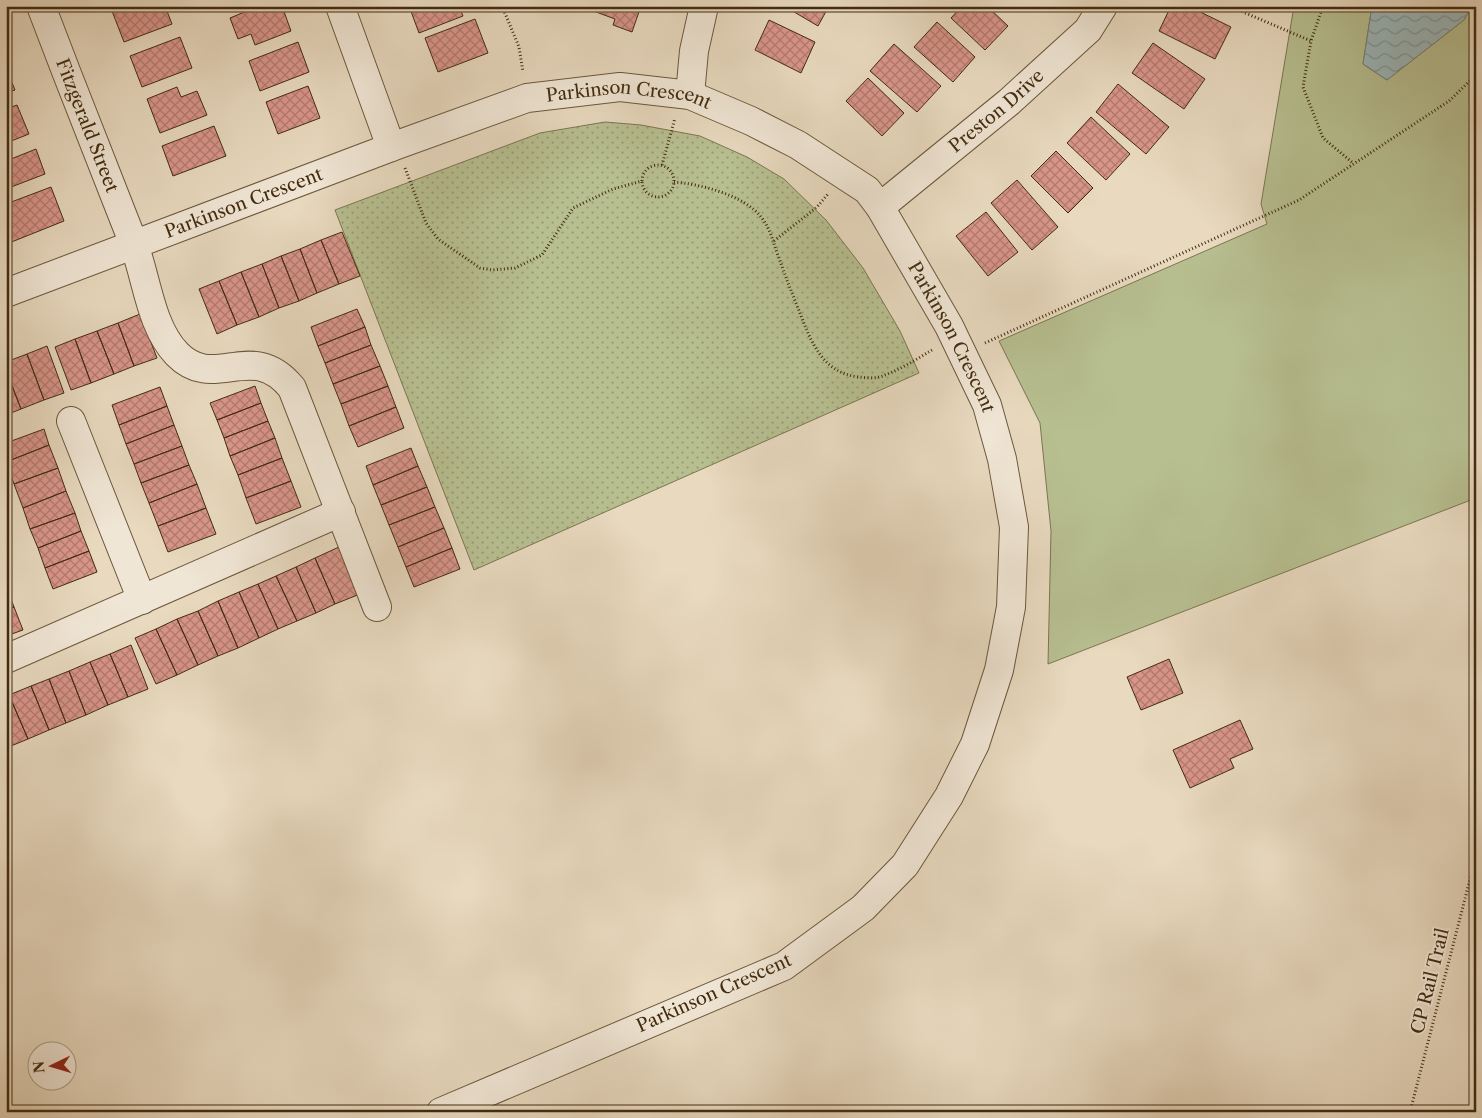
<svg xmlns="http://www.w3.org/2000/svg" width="1482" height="1118" font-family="'Libre Caslon Text',serif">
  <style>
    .grass { fill: #b7bf91; stroke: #7c7650 }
    .park { fill: url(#park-dots); stroke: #7c7650 }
    .water { fill: url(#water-waves); stroke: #778077 }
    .building { fill: url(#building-cross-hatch); stroke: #422c10 }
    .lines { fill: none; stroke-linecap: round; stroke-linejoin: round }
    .minor-casing { stroke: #6c573c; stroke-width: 30 }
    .path { stroke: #422c10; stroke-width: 3; stroke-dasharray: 1 2.5; stroke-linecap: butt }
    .minor { stroke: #f0e6d5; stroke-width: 28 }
    .labels { text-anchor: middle; stroke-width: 4; stroke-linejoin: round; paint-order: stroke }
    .street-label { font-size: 18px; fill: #422c10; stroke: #f0e6d5 }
  </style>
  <defs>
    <pattern id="park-dots" width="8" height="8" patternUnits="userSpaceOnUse" patternTransform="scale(1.25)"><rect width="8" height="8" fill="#b7bf91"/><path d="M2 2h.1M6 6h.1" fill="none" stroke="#969b75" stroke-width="1.8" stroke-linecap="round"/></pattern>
    <pattern id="water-waves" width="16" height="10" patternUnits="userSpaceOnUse" patternTransform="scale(1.25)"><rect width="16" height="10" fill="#9bb8bc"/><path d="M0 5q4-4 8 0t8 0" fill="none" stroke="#809697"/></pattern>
    <pattern id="building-cross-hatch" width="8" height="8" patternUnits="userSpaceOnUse" patternTransform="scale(1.25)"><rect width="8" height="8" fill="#d9958a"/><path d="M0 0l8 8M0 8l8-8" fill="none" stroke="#b27a6f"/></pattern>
  </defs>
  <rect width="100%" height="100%" fill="#e8d9bf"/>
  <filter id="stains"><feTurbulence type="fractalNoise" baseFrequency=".004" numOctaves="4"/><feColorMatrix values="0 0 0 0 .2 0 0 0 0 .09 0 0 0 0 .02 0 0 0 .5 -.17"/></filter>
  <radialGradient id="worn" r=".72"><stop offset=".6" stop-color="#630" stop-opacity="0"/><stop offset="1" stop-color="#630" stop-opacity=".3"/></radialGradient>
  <path class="grass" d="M1294,6H1372L1363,64L1387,80L1464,20L1471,6H1476V498L1048,664L1051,531L1040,423L999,341L1267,224L1261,204Z"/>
  <path class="park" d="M605,122L641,125L700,136L747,157L784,179L826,220L863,268L900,331L919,373L474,570L335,210L540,133Z"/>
  <path class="water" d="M1372,6H1471L1464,20L1387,80L1363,64Z"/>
  <path class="building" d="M125,6H165L172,24L124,42L112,11Z
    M259,6H282L291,31L255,45L251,34L238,39L230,18Z
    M409,6H459L463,16L419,33Z
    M580,6H641L632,32L613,25L615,19Z
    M784,6H829L818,26Z
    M962,6H987L1008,26L985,50L951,18Z
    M1171,6H1188L1231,27L1215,59L1159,31Z
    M475,19L488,53L438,72L425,38Z
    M769,20L815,42L801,73L755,50Z
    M937,22L975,57L953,82L914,47Z
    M180,37L192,68L142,87L130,56Z
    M298,42L309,72L260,91L249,61Z
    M1153,43L1205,79L1184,109L1132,73Z
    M894,44L941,86L917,112L870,71Z
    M6,68L15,90L6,93Z
    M868,78L904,113L882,136L846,101Z
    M1118,84L1169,127L1146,154L1096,112Z
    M308,86L320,118L278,134L266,102Z
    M177,87L181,97L197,91L207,115L160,133L147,99Z
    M17,105L29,134L6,143V109Z
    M1091,117L1130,154L1106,180L1067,143Z
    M214,126L226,156L173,176L162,146Z
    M36,149L45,174L6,189V161Z
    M1056,151L1093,188L1068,213L1031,176Z
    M1017,180L1058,227L1032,250L991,203Z
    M51,187L64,221L9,243L6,236V204Z
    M986,212L1018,252L988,276L956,236Z
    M342,232L360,276L339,284L321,240Z
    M321,240L339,284L317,293L300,249Z
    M300,249L317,293L299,301L281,256Z
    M281,256L299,301L279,308L262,264Z
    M262,264L279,308L259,317L241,272Z
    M241,272L259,317L237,325L219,281Z
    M219,281L237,325L217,334L199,289Z
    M357,309L365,327L318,346L311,327Z
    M140,314L157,358L134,366L118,323Z
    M118,323L134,366L114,374L97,331Z
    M365,327L371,345L325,363L318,346Z
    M97,331L114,374L91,383L75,339Z
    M75,339L91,383L71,390L55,347Z
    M371,345L380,366L333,384L325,363Z
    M47,346L64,393L44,400L27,354Z
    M27,354L44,400L21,409L6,370V362Z
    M380,366L388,386L341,404L333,384Z
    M6,370L21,409L6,415Z
    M255,386L261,403L217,420L210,403Z
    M388,386L396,407L349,426L341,404Z
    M160,387L167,406L119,425L112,405Z
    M261,403L268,421L224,438L217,420Z
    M167,406L174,425L126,444L119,425Z
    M396,407L404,428L358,447L349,426Z
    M268,421L275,438L230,456L224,438Z
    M174,425L182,446L134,464L126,444Z
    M44,429L49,445L6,462V443Z
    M275,438L282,458L238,475L230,456Z
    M49,445L58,468L14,484L6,462Z
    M182,446L189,465L141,483L134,464Z
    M411,448L418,466L373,485L366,466Z
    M282,458L291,481L246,498L238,475Z
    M189,465L197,484L149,503L141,483Z
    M418,466L427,487L381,505L373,485Z
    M58,468L66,491L23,508L14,484Z
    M291,481L301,507L256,524L246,498Z
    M197,484L206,508L158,526L149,503Z
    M427,487L435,507L389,525L381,505Z
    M66,491L75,513L30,529L23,508Z
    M435,507L444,528L398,547L389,525Z
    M206,508L216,534L168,552L158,526Z
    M75,513L81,531L38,548L30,529Z
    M444,528L452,548L406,567L398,547Z
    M81,531L89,551L45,568L38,548Z
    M339,547L360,594L335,604L315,558Z
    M452,548L460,569L414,587L406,567Z
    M89,551L97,572L53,589L45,568Z
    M315,558L335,604L316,613L296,567Z
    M296,567L316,613L297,621L276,576Z
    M276,576L297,621L278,629L258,584Z
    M258,584L278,629L259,638L239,592Z
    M6,586L14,607L6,610Z
    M239,592L259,638L238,648L218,601Z
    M218,601L238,648L218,656L198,611Z
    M14,607L23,630L6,636V610Z
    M198,611L218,656L198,665L177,619Z
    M177,619L198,665L177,675L156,629Z
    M156,629L177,675L156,684L135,638Z
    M131,645L148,689L128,697L110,654Z
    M110,654L128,697L108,705L90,662Z
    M1169,659L1183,693L1141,710L1127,677Z
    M90,662L108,705L86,715L69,671Z
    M69,671L86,715L66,723L49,679Z
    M49,679L66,723L49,730L31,686Z
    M31,686L49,730L28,739L9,695Z
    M9,695L28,739L6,748V696Z
    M1240,720L1253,749L1230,759L1234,768L1190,788L1173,750Z"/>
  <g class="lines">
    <defs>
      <g id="minor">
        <path id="s1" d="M41,6C71,85 102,164 133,242C147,278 150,326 177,354C215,393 251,338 292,388L377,607"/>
        <path d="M340,6L391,147"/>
        <path d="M690,95L694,51L704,6"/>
        <path id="s2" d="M880,207L1009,102L1088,30L1103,6"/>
        <path id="s3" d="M6,293L397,145L527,98L620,87L690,95L751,121L798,145L867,190L880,207L949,326L987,405L1002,459L1014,527L1011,607L999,670L975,744L949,796L905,865L863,908L784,966L441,1112"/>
        <path d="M71,421L142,600"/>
        <path d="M6,659L341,512"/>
      </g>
    </defs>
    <use href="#minor" class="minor-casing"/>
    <path class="path" d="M502,6L519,47L523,72
      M1229,6L1311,41
      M1323,6L1311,41L1303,87L1323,138L1353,163
      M642 181a16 16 0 1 1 32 0a16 16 0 1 1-32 0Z
      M662,165L675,118
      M405,168L426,223L438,239L480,268L492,270L515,268L542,255L573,208L613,189L642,181
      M674,182C700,184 744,195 761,217C771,229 773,243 779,258C785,275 791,291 798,308C810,339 821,373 859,377C867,378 877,379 885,375C901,369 917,359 932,350
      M774,241L817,207L828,194
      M985,343L1299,200L1449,101L1476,75
      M1410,1112L1476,856"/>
    <use href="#minor" class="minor"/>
  </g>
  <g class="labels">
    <g class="street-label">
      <text dy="6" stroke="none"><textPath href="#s3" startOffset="659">Parkinson Crescent</textPath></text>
      <text dy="6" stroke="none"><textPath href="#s2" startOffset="151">Preston Drive</textPath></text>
      <text dy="6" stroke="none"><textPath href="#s1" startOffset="128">Fitzgerald Street</textPath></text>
      <text dy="6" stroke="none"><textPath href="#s3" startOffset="254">Parkinson Crescent</textPath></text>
      <text dy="6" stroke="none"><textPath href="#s3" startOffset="1092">Parkinson Crescent</textPath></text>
      <text transform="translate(1430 981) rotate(-76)" y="6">CP Rail Trail</text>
      <text transform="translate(714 993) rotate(-24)" y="6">Parkinson Crescent</text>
    </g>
  </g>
  <rect width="1482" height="1118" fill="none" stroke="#e8d9bf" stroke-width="25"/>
  <rect x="8" y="8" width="1467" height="1103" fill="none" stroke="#422c10" stroke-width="2.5"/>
  <rect x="12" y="12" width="1457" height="1093" fill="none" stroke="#422c10"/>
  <g transform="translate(52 1066) rotate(265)"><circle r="24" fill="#f0e6d5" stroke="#aa9c86"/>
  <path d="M0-4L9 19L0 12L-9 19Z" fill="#8f2418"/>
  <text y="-8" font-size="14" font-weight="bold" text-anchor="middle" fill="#422c10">N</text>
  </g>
  <rect width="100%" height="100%" filter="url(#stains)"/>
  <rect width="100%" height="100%" fill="url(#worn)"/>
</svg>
